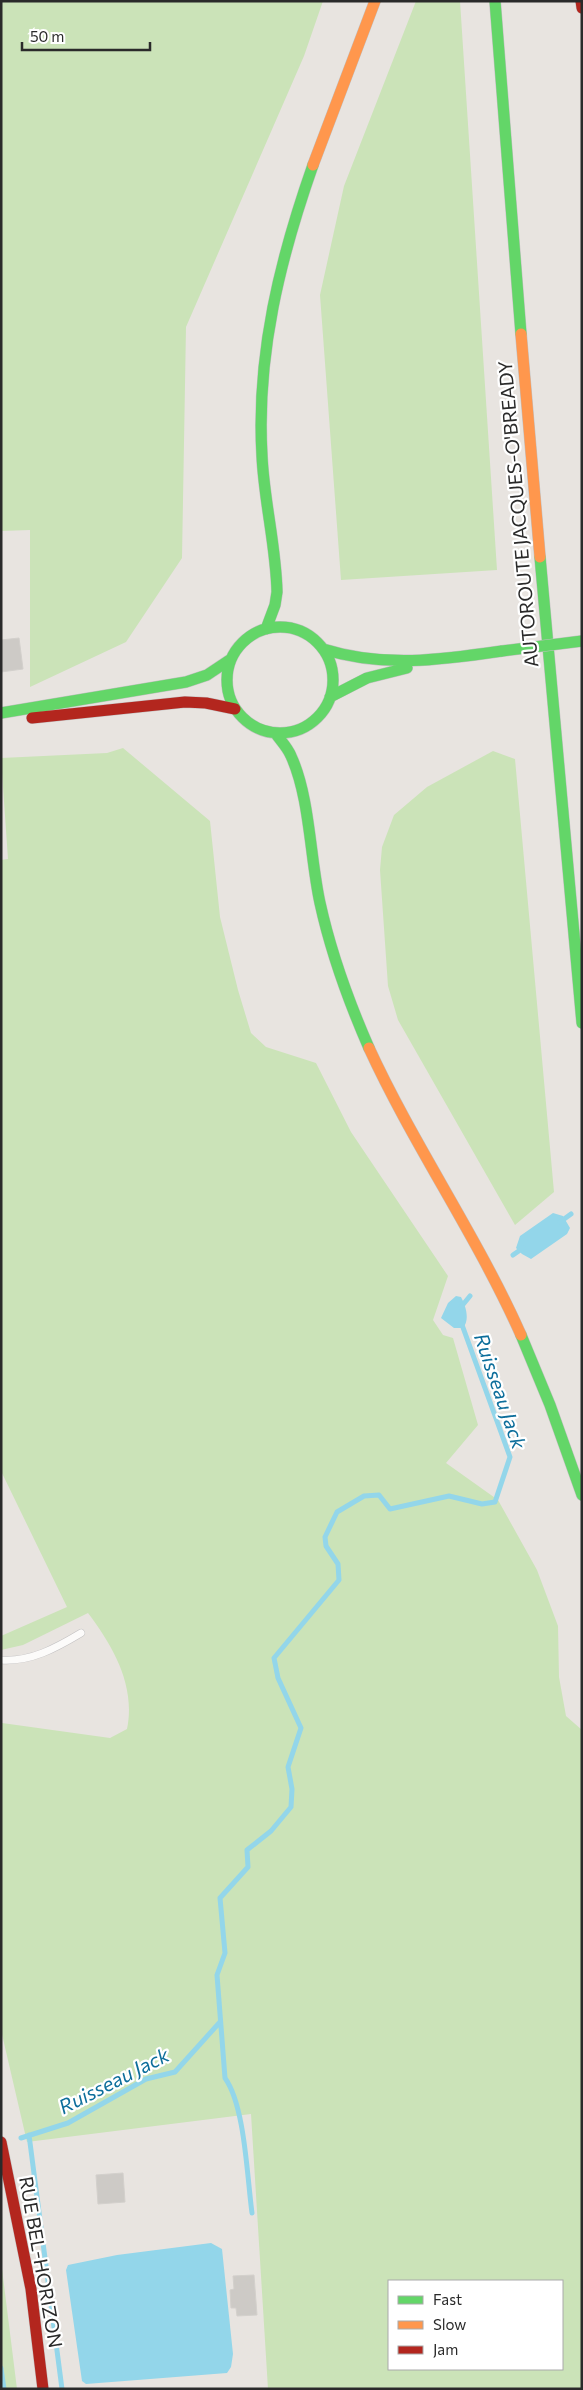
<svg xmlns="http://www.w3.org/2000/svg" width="583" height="2390" font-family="Commissioner,sans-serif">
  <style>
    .green { fill: #cbe3b8; fill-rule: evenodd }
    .water { fill: #93d6ea }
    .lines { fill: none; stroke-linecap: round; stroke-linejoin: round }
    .stream { stroke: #93d6ea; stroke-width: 5 }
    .building { fill: #cdcac6; stroke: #d3d0cc }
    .lane-casing { stroke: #c2c0c1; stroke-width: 8 }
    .fast-casing { stroke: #c2c0c1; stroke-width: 12 }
    .slow-casing { stroke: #c2c0c1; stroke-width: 12 }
    .jam-casing { stroke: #c2c0c1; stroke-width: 12 }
    .lane { stroke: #fcfbfa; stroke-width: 7 }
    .fast { stroke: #63d668; stroke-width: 11 }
    .slow { stroke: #ff974d; stroke-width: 11 }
    .jam { stroke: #b3261e; stroke-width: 11 }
    .fast-bridge-casing { stroke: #c2c0c1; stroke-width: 12; stroke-linecap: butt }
    .fast-bridge { stroke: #63d668; stroke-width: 11 }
    .labels { text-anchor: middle; stroke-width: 4.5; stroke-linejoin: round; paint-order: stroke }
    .street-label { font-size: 19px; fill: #2a2a2a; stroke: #fff }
    .water-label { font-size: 20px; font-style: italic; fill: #0d6e9b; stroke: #fff }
  </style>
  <rect width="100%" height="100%" fill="#e8e4e0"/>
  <path class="green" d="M1,1H323L304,56L186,327L182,558L126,642L30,687V530L1,531Z
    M416,1H460L497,570L341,580L320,295L344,186Z
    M123,748L210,821L220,917L238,990L251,1033L266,1047L316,1063L351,1132L448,1276L433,1320L443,1335L453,1338L478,1425L446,1463L498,1500L537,1570L558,1626L559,1677L566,1716L582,1730V2389H268L251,2114L27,2142L1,2030V1720L2,1723L110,1738L127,1729C136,1686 113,1646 88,1613L23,1645L1,1650V1636L67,1607L1,1471V860L8,859L1,758L107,753ZM389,2281H562V2369H389Z
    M493,751L515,759L554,1192L515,1225L398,1020L388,986L380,870L382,847L394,815L427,787Z
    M1,2261L17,2389H1Z"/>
  <path class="water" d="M553,1213L563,1216L570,1228L567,1234L531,1259L522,1254L516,1248L520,1236Z
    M456,1296L461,1297C466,1306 470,1320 463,1328H454L441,1318L448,1303Z
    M211,2243L222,2249L233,2354L231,2367L227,2373L86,2384L82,2381L66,2270L68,2265L117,2255Z"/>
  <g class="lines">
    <path class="stream" d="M560,1222L571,1214
      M513,1255L523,1248
      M461,1307L470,1296
      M29,2135L62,2389
      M21,2138L68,2123L146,2079L175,2072L220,2022
      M252,2213C247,2177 245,2106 225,2078L217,1975L225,1953L220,1898L248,1867L247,1850L271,1831L291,1807L292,1789L288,1767L301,1728L278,1678L274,1658L339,1580L338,1564L326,1546L325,1537L337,1512L364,1496L379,1495L390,1509L449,1496L482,1504L495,1502L510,1457L461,1322
      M1,2368L4,2389"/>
  </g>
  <path class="building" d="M19,638L23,669L1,672V640Z
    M123,2173L125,2202L98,2204L96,2175Z
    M254,2275L257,2315L237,2316L236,2308H231L230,2290L234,2289L233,2276Z"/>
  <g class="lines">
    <defs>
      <path id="lane" d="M1,1660C31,1662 56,1648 81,1633"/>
      <path id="fast" d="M495,1L521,334
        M540,557L582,1023
        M227 680a53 53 0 1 1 106 0a53 53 0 1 1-106 0Z
        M266,629L275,605L277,592C276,546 264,501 262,456C256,355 280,259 313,165
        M323,649C384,668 440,660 502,651
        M330,697L367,678L407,668
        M1,713L186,682L207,675L231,659
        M276,734C281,741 288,748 291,756C310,797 310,858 320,903C331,953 348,1000 369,1048
        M521,1335L550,1405L582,1495"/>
      <path id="slow" d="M313,165L375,1
        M521,334L540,557
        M369,1048C414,1146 477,1236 521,1335"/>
      <path id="jam" d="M581,1L582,8
        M32,718L185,702L206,703L235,709
        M1,2142L31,2289L43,2389"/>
    </defs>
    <use href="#lane" class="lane-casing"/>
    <use href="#fast" class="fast-casing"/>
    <use href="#slow" class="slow-casing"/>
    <use href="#jam" class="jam-casing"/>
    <use href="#lane" class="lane"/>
    <use href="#fast" class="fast"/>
    <use href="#slow" class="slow"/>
    <use href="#jam" class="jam"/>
    <defs>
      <path id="fast-bridge" d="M502,651L582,641"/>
    </defs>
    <use href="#fast-bridge" class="fast-bridge-casing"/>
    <use href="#fast-bridge" class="fast-bridge"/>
  </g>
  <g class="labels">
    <g class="street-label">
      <text transform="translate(518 514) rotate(-95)" y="7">AUTOROUTE JACQUES-O'BREADY</text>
      <text transform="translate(41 2262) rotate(80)" y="7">RUE BEL-HORIZON</text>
    </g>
    <g class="water-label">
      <text transform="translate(500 1391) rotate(71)" y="7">Ruisseau Jack</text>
      <text transform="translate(114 2081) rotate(-27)" y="7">Ruisseau Jack</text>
    </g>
  </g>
  <rect width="583" height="2390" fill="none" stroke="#2a2a2a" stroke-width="5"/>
  <rect x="388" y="2280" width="175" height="90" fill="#ffffff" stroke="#aaaaaa"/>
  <rect x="398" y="2296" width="25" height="8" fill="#63d668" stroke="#aaaaaa"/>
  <text x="433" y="2305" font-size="15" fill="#2a2a2a">Fast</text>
  <rect x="398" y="2321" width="25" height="8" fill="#ff974d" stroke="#aaaaaa"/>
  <text x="433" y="2330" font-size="15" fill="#2a2a2a">Slow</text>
  <rect x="398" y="2346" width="25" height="8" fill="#b3261e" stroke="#aaaaaa"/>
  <text x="433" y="2355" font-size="15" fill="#2a2a2a">Jam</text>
  <path d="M22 42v8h128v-8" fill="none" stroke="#2a2a2a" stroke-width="2.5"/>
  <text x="30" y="42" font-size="15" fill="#2a2a2a" stroke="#ffffff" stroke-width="4" paint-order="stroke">50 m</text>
</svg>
